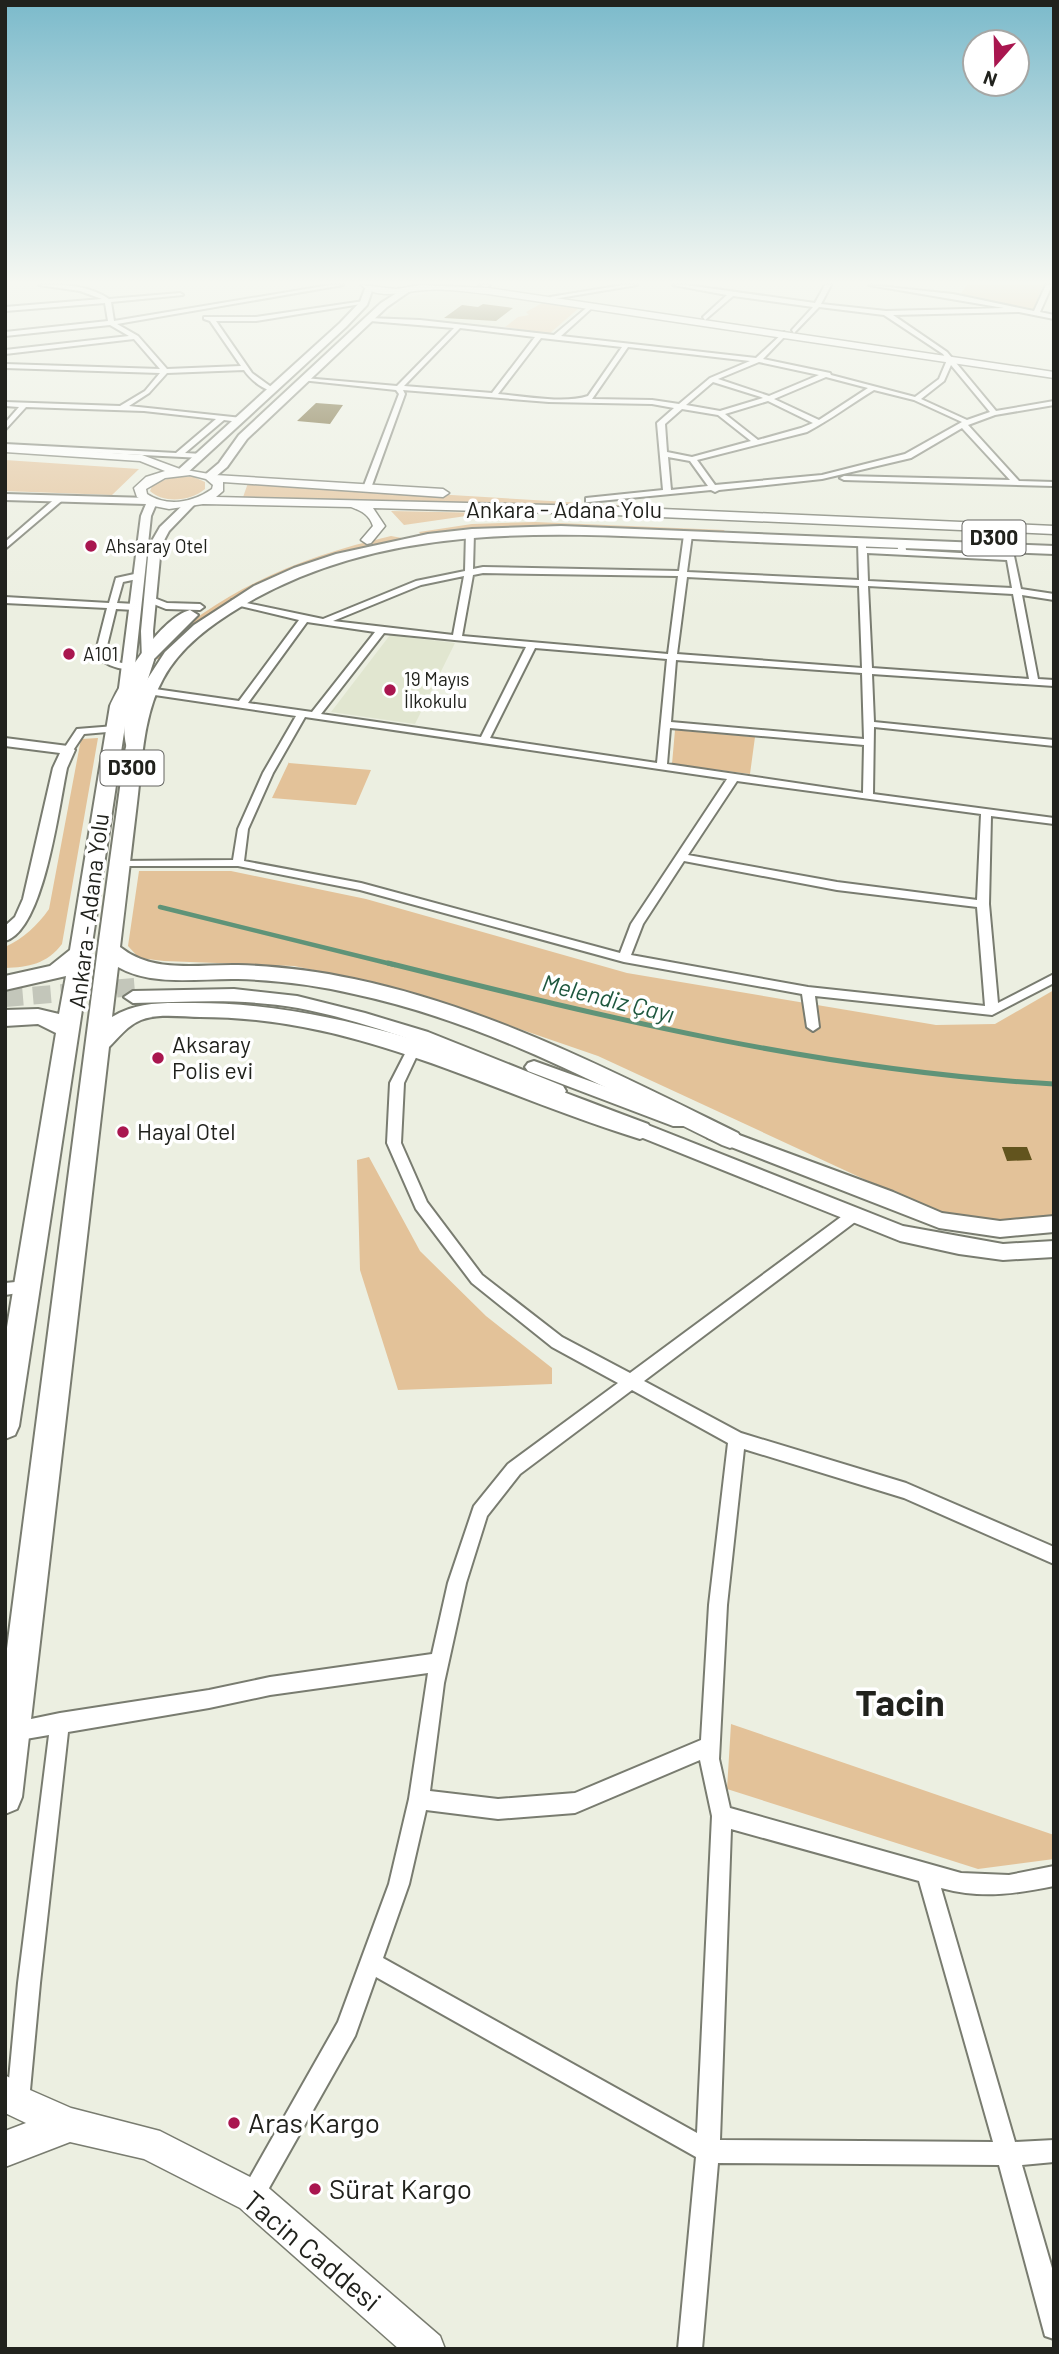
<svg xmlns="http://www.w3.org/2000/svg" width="1059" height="2354" font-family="Barlow,sans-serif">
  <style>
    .built { fill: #e1e6d0 }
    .green { fill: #e3c299 }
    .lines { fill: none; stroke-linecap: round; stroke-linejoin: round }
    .stream-far1 { stroke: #5f9378; stroke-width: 4.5 }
    .stream { stroke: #5f9378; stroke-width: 5 }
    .building { fill: #62541e }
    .secondary-tunnel { stroke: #c3c6ba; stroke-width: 18; stroke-dasharray: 18 10; stroke-linecap: butt }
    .street-casing { stroke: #797c70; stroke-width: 4 }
    .secondary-casing { stroke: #797c70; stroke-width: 4 }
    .primary-casing { stroke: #797c70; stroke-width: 3 }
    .highway-casing { stroke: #797c70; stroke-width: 4 }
    .street { fill: #fff; fill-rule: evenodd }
    .secondary { fill: #fff; fill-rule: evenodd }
    .primary { fill: #fff; fill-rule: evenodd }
    .highway { fill: #fff; fill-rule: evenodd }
    .poi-dot { fill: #a9164f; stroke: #fff; stroke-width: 2.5 }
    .labels { text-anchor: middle; stroke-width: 7; stroke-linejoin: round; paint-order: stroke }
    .far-poi-label { font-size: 19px; fill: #21221d; stroke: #fff; text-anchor: start }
    .shield { fill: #fff; stroke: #646461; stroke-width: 2 }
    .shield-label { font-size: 21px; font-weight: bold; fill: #21221d }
    .street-label { font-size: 23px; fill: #21221d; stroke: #fff }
    .poi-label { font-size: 23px; fill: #21221d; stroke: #fff; text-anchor: start }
    .water-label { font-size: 24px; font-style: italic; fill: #1f583f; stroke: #fff }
    .near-poi-label { font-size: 28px; fill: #21221d; stroke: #fff; text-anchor: start }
    .near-street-label { font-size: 28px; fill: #21221d; stroke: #fff }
    .near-district-label { font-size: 37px; font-weight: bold; fill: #21221d; stroke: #fff }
  </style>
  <rect width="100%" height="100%" fill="#ecefe1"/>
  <path class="built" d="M444,290L485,292L584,306L550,335L384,317L404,298Z
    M390,635L455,643L415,724L331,712Z"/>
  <path class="green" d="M967,285H1043L1033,310L960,295Z
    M544,302L580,307L549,334L505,327L518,317L529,315L526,312Z
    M5,460L139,469L112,495L5,491Z
    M176,476L194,477L205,482V489C191,501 164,504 150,491L153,484Z
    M248,483L685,509V512L492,503L242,500Z
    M391,511L487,513L404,525Z
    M535,522L724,530L725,532L574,527L422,536L419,532L472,524Z
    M391,536L402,538L278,577L166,659H156C167,640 184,627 202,614C260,574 322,552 391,536Z
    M675,730L755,737L750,774L672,764Z
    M98,738L62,944C47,964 29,967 5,968V947C24,938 37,926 49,909L81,739Z
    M289,762V763L371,770L356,805L272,798Z
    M139,871H231L366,899L627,973L936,1025L995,1024L1054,990V1217L975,1221L935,1212L598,1056L459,1008L377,983L294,966L164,961L139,958L128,946Z
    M369,1157L420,1251L486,1316L552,1368V1384L398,1390L360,1270L357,1160Z
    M731,1724L1054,1835V1859L978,1869L727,1789Z"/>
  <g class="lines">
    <path class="stream-far1" d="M160,907L395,965"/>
    <path class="stream" d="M388,963C612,1019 823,1071 1054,1084"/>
  </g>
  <path class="building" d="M483,304L513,308L496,321L444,318L462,305L478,307Z
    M316,403L343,405L330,424L297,421Z
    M1002,1147H1027L1032,1160L1007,1161Z"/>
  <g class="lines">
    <path class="secondary-tunnel" d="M5,998L135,987"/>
    <defs>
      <path id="street" d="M39,285C62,284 89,285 109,299L180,293L183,295L111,302L114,321L330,285H343L117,324L138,336L167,369L241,366L210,321L204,319V317H256L364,301L367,303L256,321H216L252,373L274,389V391C264,391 250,379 244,370L167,373L149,393L129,406L242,418L239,422L224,420L185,453L202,454V458L5,448V444L176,453L216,419L144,411L26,407L5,430V423L19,407L5,406V402L120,406L145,391L160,373L5,368V364L160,369L134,339L5,354V350L129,336L110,325L5,336V332L108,321L105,303L5,311V307L102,299L80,291Z
        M479,285H490L487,287Z
        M623,285H637L553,299L550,297Z
        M673,285H686L815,303L825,285H831L821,304L886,311L1004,308L869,285L953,294L1034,311L1046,285H1052L1040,312L1054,315V319L1019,312L893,315L947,352L996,411L1054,401V405L995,415L968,425L1019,481L1054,482V486L844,480L840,478L844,476L1010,480L962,428L911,458L822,479L719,490L715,492L711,490L589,502H586V498L663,490L657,423L674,408L652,404L549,402L403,390L405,394L371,488L367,490L363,488L399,394L396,390L301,380L304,378L397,386L454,328L370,321L368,318L420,320L554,335L591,304L593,307L561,336L756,358L784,332L786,335L763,359L830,373L831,375L915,397L939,379L947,360L943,354L884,315L819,307L794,333L792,330L813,307L733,296L705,320L703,317L727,295ZM460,328L535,337L492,393L404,386ZM541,338L622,347L588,396C564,404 523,396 498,394ZM628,347L750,361L710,378L679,404L652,400L592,399ZM759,362L819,375L769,396L718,379ZM951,365L990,412L967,420L921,399L944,381ZM826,377L868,388L819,420L774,399ZM713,382L761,397L763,398L720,411L686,405ZM874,390L914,400L962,422L905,454L822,475L715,485L697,460L807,432C830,420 851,404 874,390ZM768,401L813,423L801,428L758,440L725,414ZM682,409L718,415L751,441L692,457L667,452L665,424ZM668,457L690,461L708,486L671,490Z
        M58,496L65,498L5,549V542Z
        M470,531L474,533L473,569L483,567L679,571L684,535L688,533L692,535L687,572L859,580L858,542L862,540L866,542V548L898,549L897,543L901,541L905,543L906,550L1014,556L1021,589L1054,594V600L1022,595L1038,679L1054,680V686L872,674L874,722L1054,740V746L874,727L873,794L1054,818V824L991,816L989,904L998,1003L1054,974V983L992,1015L815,996L819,1027L813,1031L807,1027L802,994L624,962L360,890L238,866H115V862L119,861L233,860L238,829L263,773L296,716L148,694L143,691L148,688L239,701L299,620L232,604V600L323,619L416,581L465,571L466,533ZM867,553L1007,560L1012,588L868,581ZM483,573L678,576L668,654L462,636L473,575ZM464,576L453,635L333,621L421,585ZM687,577L859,586L862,668L677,654ZM868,586L1013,594L1029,679L872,668ZM307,622L375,632L312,712L248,703ZM384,633L526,647L481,737L321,714ZM535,648L667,659L657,763L490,738ZM676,660L862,673L864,739L671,722ZM305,717L727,779L631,924L620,953L361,883L244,861L248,829L273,773ZM670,728L864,745L863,793L667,764ZM737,781L981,814L977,900L837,882L688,855ZM684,861L837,890L977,907L985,1006L808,987L631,955L643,924Z
        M139,573L142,574V578L123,582L117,603L135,604L139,607L135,610L116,609L105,654L114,661L130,665V669C117,670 105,664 95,655L107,608L5,603V597L109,603L116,578Z
        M149,596L167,603L200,604L204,607L200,610L166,609L146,601L145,599Z
        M115,726L119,727V731L84,734L72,752L63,750L77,729Z
        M414,1044L420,1049L404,1083L401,1143L427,1202L482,1275L562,1337L630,1373L849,1211H859L861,1215L859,1219L644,1381L741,1433L906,1483L1054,1547V1564L904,1498L744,1449L727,1605L719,1759L730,1808L961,1873L1009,1875L1054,1866V1886C1013,1894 982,1899 941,1888L1015,2142L1054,2140V2162L1022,2165L1054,2275V2339L1045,2336L999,2165L718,2163L702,2349H678L696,2157L376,1977L355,2036L260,2204L252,2208L244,2204L240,2196L244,2188L338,2022L389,1884L409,1799L428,1673L270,1695L209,1708L68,1732L40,1983L29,2101L26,2109L18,2112L10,2109L7,2101L18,1983L49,1735L14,1741L7,1738L5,1729L7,1724L60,1713L209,1690L270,1677L432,1654L448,1583L474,1506L508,1464L618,1383L552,1347L472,1283L416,1209L387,1143L390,1083L409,1046ZM632,1390L728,1443L709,1605L701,1740L575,1793L498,1799L430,1791L444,1683L466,1583L487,1516L520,1474ZM700,1760L712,1816L697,2133L383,1958L409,1884L426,1810L498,1819L575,1813ZM731,1829L919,1881L993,2142L720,2140Z
        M26,1281L31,1283L33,1287L31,1291L5,1295V1283Z"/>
      <path id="secondary" d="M366,286L373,288L367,305L346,327L186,474H178V470L340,323L360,302Z
        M403,289L410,291L387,307L247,439L227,467L214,478H206V474L219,463L239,435L381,303Z
        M5,494L149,498L157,502L151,516L133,684L142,660L141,631L149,546L160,527L187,501L196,503L169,531L161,546L153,631L154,660L140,703L139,754H129C121,735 124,710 131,691L126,692L119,688L141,516L146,504L5,500Z
        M5,738L68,746L75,750L67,768C59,805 44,931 5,941V926L15,917L23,899L53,768L60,753L5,746Z
        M234,989L297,996L365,1013L428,1032L563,1086L566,1091L563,1096H551C468,1062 387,1025 298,1008C244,998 188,1002 133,1003L124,997L133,991Z
        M534,1061L687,1116L689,1121L687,1126H673L528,1071L525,1067L528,1063Z
        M625,1116L903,1226L1003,1244L1054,1241V1257L1003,1260L959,1254L900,1241L618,1128L616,1123L618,1118Z
        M715,1126L893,1192L942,1213L1000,1221L1054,1216V1232L1000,1237L939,1228L708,1138L706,1133L708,1128Z"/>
      <path id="primary" d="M361,285L396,289L421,285L488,288L1054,372V378L488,294C468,292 446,288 426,290C403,291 380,301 361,285Z
        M5,446L142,455L180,469L215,475L443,489L449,493L443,497L223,482V491L216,497L592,506L1054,526V534L592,514L373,508L385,526L371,543L367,544L361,540L373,526C369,514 361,511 351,507L203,504L169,509L154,506L137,497L134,488L146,477L165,471L140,461L5,452ZM190,475L206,479L213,485L212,489C192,503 167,507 147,494L146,489L165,478Z
        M5,2075L30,2090L71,2108L160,2131L264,2184L440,2336L445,2349H399L240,2208L144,2159L70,2142L5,2167V2131L26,2123L5,2113Z"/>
      <path id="highway" d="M561,526L1054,546V554C955,550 856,546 757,542C584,535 397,513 242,606C212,624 180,647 163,679C143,715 142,762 137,803C131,851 126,899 120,947C154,974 197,964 238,965C276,966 317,971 354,979C491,1008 614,1072 738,1133L742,1139L738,1145L730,1148L722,1145C603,1086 485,1022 354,994C317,985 276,980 238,979C200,978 153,987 118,967L112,1017C138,1001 164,1003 194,1003C353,1003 502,1070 648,1124L652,1130L648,1136L640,1139C490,1093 362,1017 200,1017C183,1017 158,1013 141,1020C128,1025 119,1037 109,1047L22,1797L17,1809L5,1814V1664L98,948L125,751L141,689L165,652L194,625L254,586L294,568L336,554L428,534L472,529Z
        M190,610L198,615L154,659L140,679L128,706L19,1426L15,1435L5,1439V1339L56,1033L38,1024L5,1026V1010L38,1009L59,1014L66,976L5,990V976L50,966L70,950L110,706C122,679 161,618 190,610Z"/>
    </defs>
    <use href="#street" class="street-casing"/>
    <use href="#secondary" class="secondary-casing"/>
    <use href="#primary" class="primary-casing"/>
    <use href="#highway" class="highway-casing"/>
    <use href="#street" class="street"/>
    <use href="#secondary" class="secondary"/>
    <use href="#primary" class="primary"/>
    <use href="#highway" class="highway"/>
  </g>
  <linearGradient id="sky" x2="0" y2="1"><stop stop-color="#7bbacb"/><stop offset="0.46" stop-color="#f6f8f2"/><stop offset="1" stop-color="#f6f8f2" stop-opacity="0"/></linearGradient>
  <rect width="1059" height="614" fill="url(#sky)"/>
  <g class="poi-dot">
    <circle cx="91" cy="546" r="7"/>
    <circle cx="69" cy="654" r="7"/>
    <circle cx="390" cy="690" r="7"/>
    <circle cx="158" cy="1058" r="7"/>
    <circle cx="123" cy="1132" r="7"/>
    <circle cx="234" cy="2123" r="7"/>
    <circle cx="315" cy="2189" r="7"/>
  </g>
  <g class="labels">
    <g class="far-poi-label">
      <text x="105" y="553">Ahsaray Otel</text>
      <text x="83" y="661">A101</text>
      <text x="404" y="686">19 Mayıs<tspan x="404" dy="22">İlkokulu</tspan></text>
    </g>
    <g class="shield">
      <rect x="962.5" y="520.5" width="63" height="35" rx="5"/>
      <rect x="100.5" y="750.5" width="63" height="35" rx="5"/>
    </g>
    <g class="shield-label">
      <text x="994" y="545">D300</text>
      <text x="132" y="775">D300</text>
    </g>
    <g class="street-label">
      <text x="564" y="518">Ankara - Adana Yolu</text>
      <text transform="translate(89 911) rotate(-83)" y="8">Ankara - Adana Yolu</text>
    </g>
    <g class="poi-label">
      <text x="172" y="1053">Aksaray<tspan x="172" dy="26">Polis evi</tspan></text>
      <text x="137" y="1140">Hayal Otel</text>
    </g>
    <g class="water-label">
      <text transform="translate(608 999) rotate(14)" y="8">Melendiz Çayı</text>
    </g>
    <g class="near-poi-label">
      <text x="248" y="2133">Aras Kargo</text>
      <text x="329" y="2199">Sürat Kargo</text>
    </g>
    <g class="near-street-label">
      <text transform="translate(312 2251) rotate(40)" y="10">Tacin Caddesi</text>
    </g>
    <g class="near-district-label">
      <text x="900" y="1716">Tacin</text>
    </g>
  </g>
  <rect width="1059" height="2354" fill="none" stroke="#21221d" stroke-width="14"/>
  <g transform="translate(996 63) rotate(200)"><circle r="33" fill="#ffffff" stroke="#a6a7a5" stroke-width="2"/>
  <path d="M0-5L12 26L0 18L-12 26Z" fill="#a9164f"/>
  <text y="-10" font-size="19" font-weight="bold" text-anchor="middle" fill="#21221d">N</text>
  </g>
</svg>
